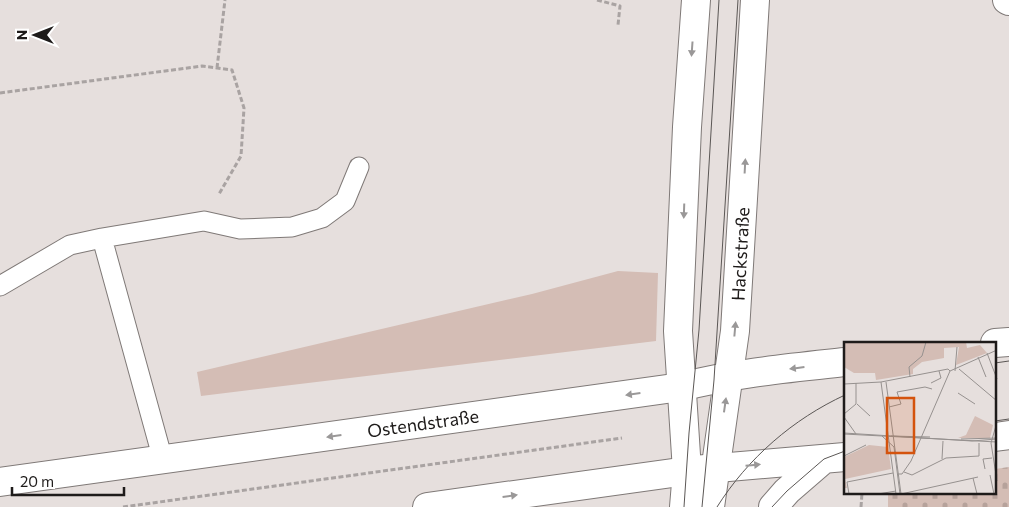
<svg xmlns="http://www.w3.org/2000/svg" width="1009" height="507" viewBox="0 0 1009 507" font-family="Commissioner,sans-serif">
	<defs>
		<pattern id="cemetery-stones" width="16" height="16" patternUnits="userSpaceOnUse" patternTransform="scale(1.25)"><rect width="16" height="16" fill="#d4bdb5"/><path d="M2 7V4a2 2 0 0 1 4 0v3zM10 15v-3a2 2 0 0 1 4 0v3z" fill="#b6a29b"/></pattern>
	</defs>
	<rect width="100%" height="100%" fill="#e6dfdd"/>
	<!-- grass -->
	<path fill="#d4bdb5" d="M618,271L658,273L656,341L201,396L197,372L532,294Z"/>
	<!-- cemetery -->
	<path fill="url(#cemetery-stones)" d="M1009,467V507H888V493H995V469Z"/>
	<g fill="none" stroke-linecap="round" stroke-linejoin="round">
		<defs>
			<path id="service" d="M102,238L204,221L240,229L292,227L322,218L345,201L359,167
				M0,286L70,245L102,238L163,460"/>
			<path id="minor" d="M1007,0L1009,1
				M0,482L681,387
				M427,507L687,471"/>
			<path id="tertiary" d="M995,343L1009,342
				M681,387C735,373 790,368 845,362
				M995,437L1009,435
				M694,470L845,457
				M773,507L787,491L824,459"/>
			<path id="secondary" d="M684,507L687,471L678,331L687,127L696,0
				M710,507L735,331L755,0"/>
		</defs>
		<!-- service casing -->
		<use href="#service" stroke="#7f7977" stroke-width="21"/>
		<!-- minor casing -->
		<use href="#minor" stroke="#7f7977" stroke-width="30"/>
		<!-- tertiary casing -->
		<use href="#tertiary" stroke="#7f7977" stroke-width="30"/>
		<!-- secondary casing -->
		<use href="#secondary" stroke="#7f7977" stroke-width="30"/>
		<!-- path -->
		<path stroke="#a9a3a2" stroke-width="3" stroke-dasharray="5 2.5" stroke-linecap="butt" d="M597,0L620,6L618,25
			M217,68L225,0
			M0,93L202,66L232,70L244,108L241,156L219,194
			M123,507L622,438
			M861,507L862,493"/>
		<!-- service -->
		<use href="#service" stroke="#fff" stroke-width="19"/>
		<!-- minor -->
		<use href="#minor" stroke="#fff" stroke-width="28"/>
		<!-- tertiary -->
		<use href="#tertiary" stroke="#fff" stroke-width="28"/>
		<!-- secondary -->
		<use href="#secondary" stroke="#fff" stroke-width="28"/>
		<!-- tram -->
		<path stroke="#5b5755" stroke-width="1" d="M995,363L1009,361
			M995,421L1009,419
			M684,507L689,433L699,330L719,0
			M702,507L714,380L738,0
			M717,507C748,458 793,419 845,395
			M772,507L787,491L824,459L845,451"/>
	</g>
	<!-- one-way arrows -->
	<defs><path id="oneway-solid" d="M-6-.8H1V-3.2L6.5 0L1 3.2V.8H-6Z" transform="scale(1.25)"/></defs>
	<g fill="#9a9898">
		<use href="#oneway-solid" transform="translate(692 49) rotate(94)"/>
		<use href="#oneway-solid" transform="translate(745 166) rotate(-87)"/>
		<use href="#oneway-solid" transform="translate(684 211) rotate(92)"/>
		<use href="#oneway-solid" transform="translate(735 329) rotate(-85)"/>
		<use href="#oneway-solid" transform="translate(797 368) rotate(173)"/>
		<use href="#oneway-solid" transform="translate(633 394) rotate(172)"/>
		<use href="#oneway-solid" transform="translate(725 405) rotate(-82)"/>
		<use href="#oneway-solid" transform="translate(334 436) rotate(172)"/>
		<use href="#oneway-solid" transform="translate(753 465) rotate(-5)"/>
		<use href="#oneway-solid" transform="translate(510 496) rotate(-8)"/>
	</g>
	<g text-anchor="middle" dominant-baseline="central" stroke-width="4.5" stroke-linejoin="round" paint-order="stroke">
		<!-- street labels -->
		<g font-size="18" fill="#1e1b1a" stroke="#fff">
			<text transform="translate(740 254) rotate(-87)">Hackstraße</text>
			<text transform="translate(423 423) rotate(-8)">Ostendstraße</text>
		</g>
	</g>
	<!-- overview -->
	<g transform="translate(844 342)">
		<rect width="152" height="152" fill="#e6dfdd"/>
		<path d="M131,74L149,83L146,96H114L122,93Z" fill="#d4bdb5"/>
		<path d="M25,103L44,105L47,127L1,137L3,146H0V115Z" fill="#d4bdb5"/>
		<path d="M0,0H122L123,6L136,3L143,11L112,23L115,5L100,6V16L78,20L69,27V32L32,38L31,31H10L0,25Z" fill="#d4bdb5"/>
		<path fill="none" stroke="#96918f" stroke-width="1" d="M143,11L153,37M134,15L142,35M115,27L153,59M106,29L153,8M111,29L113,5M66,35L65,25L78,14L82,0M37,40L52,152M42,40L57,152M87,41L97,36L95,29M0,42L37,40L104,27L106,29M114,51L131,62M13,62L26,74M45,65L57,62L53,50L81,45L88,47M0,72L12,62V41M0,75L12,92M153,80L147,101L153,139M0,91L128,99L153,97M0,92L153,100M38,94L50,105L56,152M47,94L86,95M117,97L153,96M0,114L22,103M98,117L99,99M141,127L139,117L148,116M60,130L68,133L102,116L135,114V101M54,132H58L67,119L106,29M146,133L150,152M129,136L133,152M5,152L3,140L49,131M34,152L52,149M57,152L134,135"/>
		<path fill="#d4530d" fill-opacity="0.15" stroke="#d4530d" stroke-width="2.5" d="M43,56H70V111H43Z"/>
		<rect width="152" height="152" fill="none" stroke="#1e1b1a" stroke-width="2.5"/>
	</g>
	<!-- north arrow -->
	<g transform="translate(35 35) rotate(270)" stroke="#ffffff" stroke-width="4" paint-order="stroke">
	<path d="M0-4L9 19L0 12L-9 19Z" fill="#1e1b1a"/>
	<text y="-8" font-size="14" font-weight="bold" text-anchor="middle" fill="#1e1b1a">N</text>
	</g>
	<!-- scale -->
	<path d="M12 487v8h112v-8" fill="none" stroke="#1e1b1a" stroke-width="2.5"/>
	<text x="20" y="487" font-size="15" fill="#1e1b1a" stroke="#ffffff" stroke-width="4" paint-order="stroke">20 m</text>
</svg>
